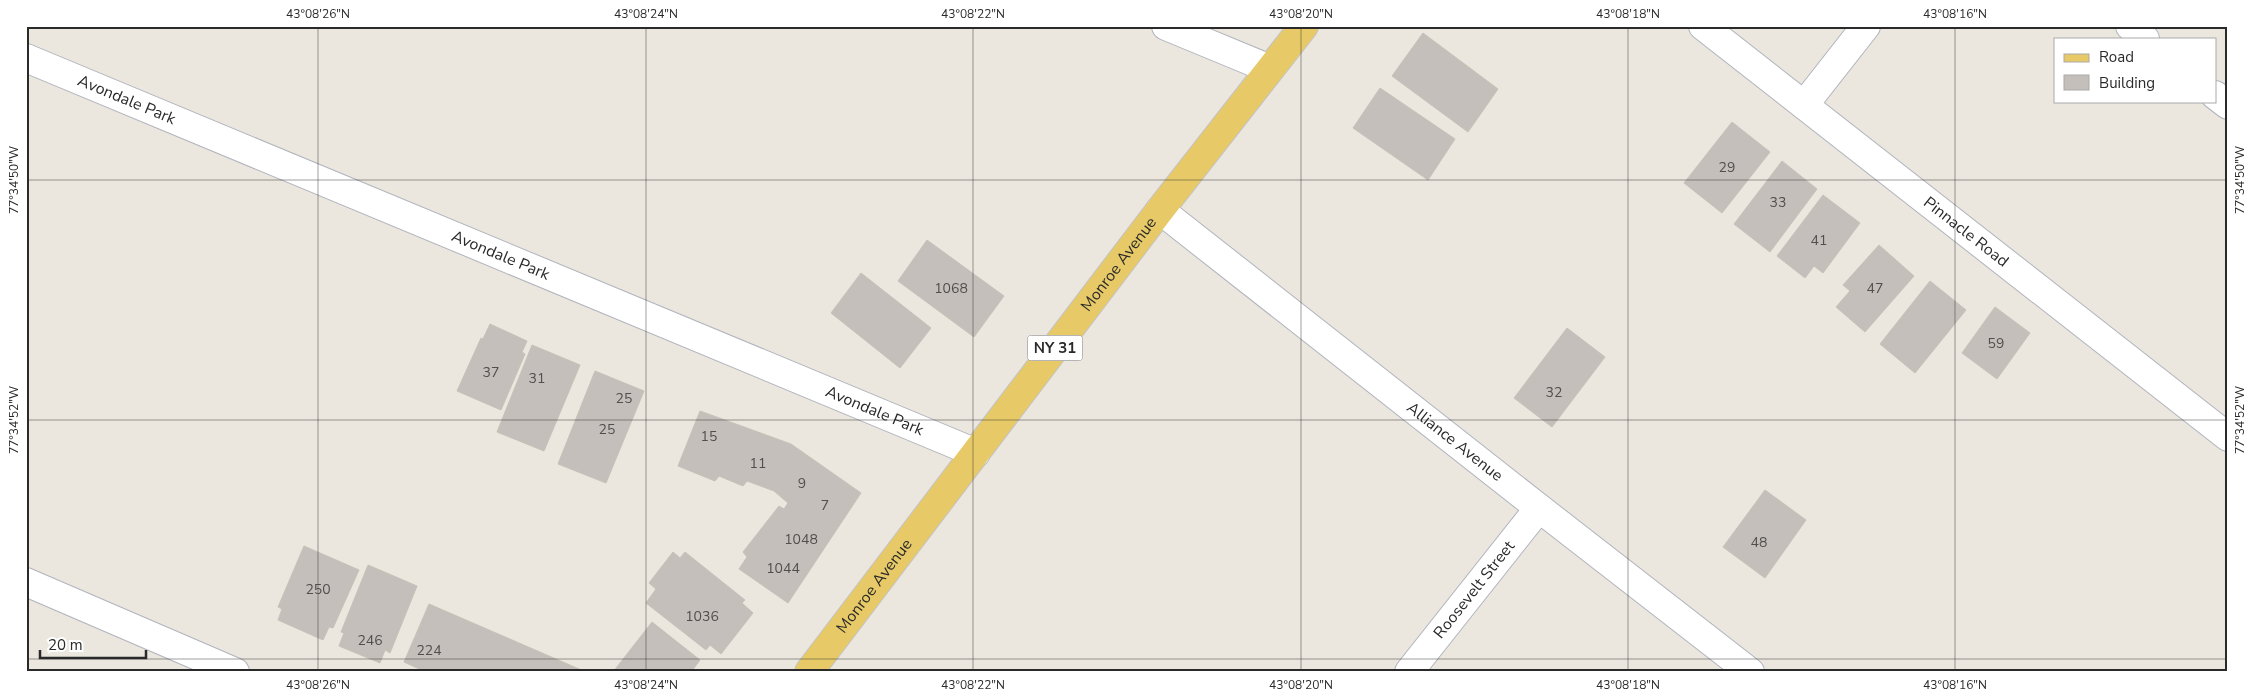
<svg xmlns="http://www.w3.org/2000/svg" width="2254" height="698" viewBox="0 0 2254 698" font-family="'Nunito Sans',sans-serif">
	<rect width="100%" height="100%" fill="#ebe6de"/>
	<!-- building -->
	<path fill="#c4bfba" stroke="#c7c1b7" d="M1423,33L1498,89L1468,132L1392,76Z
		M1380,88L1455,139L1428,180L1353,128Z
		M1732,122L1770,152L1722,213L1684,183Z
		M1782,161L1817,189L1770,252L1734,224Z
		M1823,195L1860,223L1823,273L1814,266L1805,278L1777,256Z
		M927,240L1004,296L974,337L898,281Z
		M1879,245L1914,276L1865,332L1836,307L1850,291L1843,285Z
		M861,273L931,328L900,368L831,313Z
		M1930,281L1966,310L1915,373L1880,344Z
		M1995,307L2030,333L1997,379L1962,353Z
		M490,324L527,341L522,352L525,354L501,410L457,391L481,338L483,339Z
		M1567,328L1605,357L1552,427L1514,398Z
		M532,345L580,365L544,451L497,432Z
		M595,371L644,391L606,483L558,464Z
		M700,411L791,444L861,493L788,603L739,569L747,557L743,552L779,506L784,509L788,503L774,491L747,481L743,486L719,476L715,481L678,466Z
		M1765,490L1806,520L1765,578L1723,547Z
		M304,546L359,570L333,628L329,627L323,640L278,620L282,609L278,607Z
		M673,552L680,558L685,552L745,600L742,603L753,613L721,654L710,645L706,650L646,603L656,589L649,583Z
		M368,565L417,586L390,653L385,650L380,663L339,646L344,633L341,632Z
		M429,604L586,672H426L404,662Z
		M652,622L700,660L691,672H613Z"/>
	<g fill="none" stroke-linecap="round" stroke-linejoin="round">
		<defs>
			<g id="minor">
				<path d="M1166,26L1270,69"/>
				<path id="s1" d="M1703,26L2228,437"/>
				<path d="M2130,26L2145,39"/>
				<path id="s2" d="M26,58L976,453"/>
				<path d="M2215,95L2228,105"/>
				<path d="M1804,105L1866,26"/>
				<path id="s3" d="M1160,210L1539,508L1750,672"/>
				<path d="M26,582L235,672"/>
				<path id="s4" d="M1409,672L1539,508"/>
			</g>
			<g id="major">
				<path id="s5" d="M809,672L1160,210L1304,26"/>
			</g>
		</defs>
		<!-- minor casing -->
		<use href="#minor" stroke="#b1b4bd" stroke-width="30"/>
		<!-- major casing -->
		<use href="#major" stroke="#c3c3c3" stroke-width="30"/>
		<!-- minor -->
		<use href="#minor" stroke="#fff" stroke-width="28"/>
		<!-- major -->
		<use href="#major" stroke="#e7ca67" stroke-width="28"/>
	</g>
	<!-- ticks -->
	<path fill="none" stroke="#2a2a2a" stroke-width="1" stroke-opacity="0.45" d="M318,26V672M646,26V672M973,26V672M1301,26V672M1628,26V672M1955,26V672M26,180H2228M26,420H2228M26,659H2228"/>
	<g text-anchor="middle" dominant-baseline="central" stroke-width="4" stroke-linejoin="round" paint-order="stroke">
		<!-- number labels -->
		<g font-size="14" fill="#504f4e">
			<text x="1727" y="167">29</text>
			<text x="1778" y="202">33</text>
			<text x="1819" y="240">41</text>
			<text x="951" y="288">1068</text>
			<text x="1875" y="288">47</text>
			<text x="1996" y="343">59</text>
			<text x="491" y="372">37</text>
			<text x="537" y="378">31</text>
			<text x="1554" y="392">32</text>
			<text x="624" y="398">25</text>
			<text x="607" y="429">25</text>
			<text x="709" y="436">15</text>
			<text x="758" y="463">11</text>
			<text x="802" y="483">9</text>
			<text x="825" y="505">7</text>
			<text x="801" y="539">1048</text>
			<text x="1759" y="542">48</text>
			<text x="783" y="568">1044</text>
			<text x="318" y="589">250</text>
			<text x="702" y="616">1036</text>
			<text x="370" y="640">246</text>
			<text x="429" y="650">224</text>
		</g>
		<!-- shield labels -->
		<rect fill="#fff" stroke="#6a6a6a" stroke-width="1" x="1027.5" y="335.5" width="55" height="25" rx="4"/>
		<g font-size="15" font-weight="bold" fill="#2a2a2a">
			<text x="1055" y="348">NY 31</text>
		</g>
		<!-- street labels -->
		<g font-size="16" fill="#2a2a2a" stroke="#fff">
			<text stroke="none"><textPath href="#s2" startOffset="109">Avondale Park</textPath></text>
			<text stroke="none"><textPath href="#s1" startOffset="334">Pinnacle Road</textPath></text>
			<text stroke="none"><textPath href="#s2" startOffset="514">Avondale Park</textPath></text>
			<text stroke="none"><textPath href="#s5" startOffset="512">Monroe Avenue</textPath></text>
			<text stroke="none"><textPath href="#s2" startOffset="919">Avondale Park</textPath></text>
			<text stroke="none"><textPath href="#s3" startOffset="375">Alliance Avenue</textPath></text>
			<text stroke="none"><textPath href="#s5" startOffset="108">Monroe Avenue</textPath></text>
			<text stroke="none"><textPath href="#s4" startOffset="105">Roosevelt Street</textPath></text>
		</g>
	</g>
	<!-- border -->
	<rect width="2254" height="698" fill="none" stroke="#ffffff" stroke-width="55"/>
	<!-- legend -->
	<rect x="2054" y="38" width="162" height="65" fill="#ffffff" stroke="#aaaaaa"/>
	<rect x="2064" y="54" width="25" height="8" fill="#e7ca67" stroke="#aaaaaa"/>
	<text x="2099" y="62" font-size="15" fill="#2a2a2a">Road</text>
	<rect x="2064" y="75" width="25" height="15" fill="#c4bfba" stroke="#aaaaaa"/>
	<text x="2099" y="88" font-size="15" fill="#2a2a2a">Building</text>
	<!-- scale -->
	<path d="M40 650v8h106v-8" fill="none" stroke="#2a2a2a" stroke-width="2.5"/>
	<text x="48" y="650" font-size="15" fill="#2a2a2a" stroke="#ffffff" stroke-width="4" paint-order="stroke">20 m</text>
	<rect x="28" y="28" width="2198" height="642" fill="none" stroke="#2a2a2a" stroke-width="2"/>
	<g font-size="12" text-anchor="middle" fill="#2a2a2a">
		<text x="318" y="18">43°08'26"N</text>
		<text x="646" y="18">43°08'24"N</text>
		<text x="973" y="18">43°08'22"N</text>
		<text x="1301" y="18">43°08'20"N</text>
		<text x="1628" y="18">43°08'18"N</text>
		<text x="1955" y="18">43°08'16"N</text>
		<text transform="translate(2240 180) rotate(-90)" y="4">77°34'50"W</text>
		<text transform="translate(14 180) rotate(-90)" y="4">77°34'50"W</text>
		<text transform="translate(2240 420) rotate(-90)" y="4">77°34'52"W</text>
		<text transform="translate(14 420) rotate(-90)" y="4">77°34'52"W</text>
		<text x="318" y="689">43°08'26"N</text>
		<text x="646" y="689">43°08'24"N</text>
		<text x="973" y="689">43°08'22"N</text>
		<text x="1301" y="689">43°08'20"N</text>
		<text x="1628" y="689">43°08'18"N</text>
		<text x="1955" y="689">43°08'16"N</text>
	</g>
</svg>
